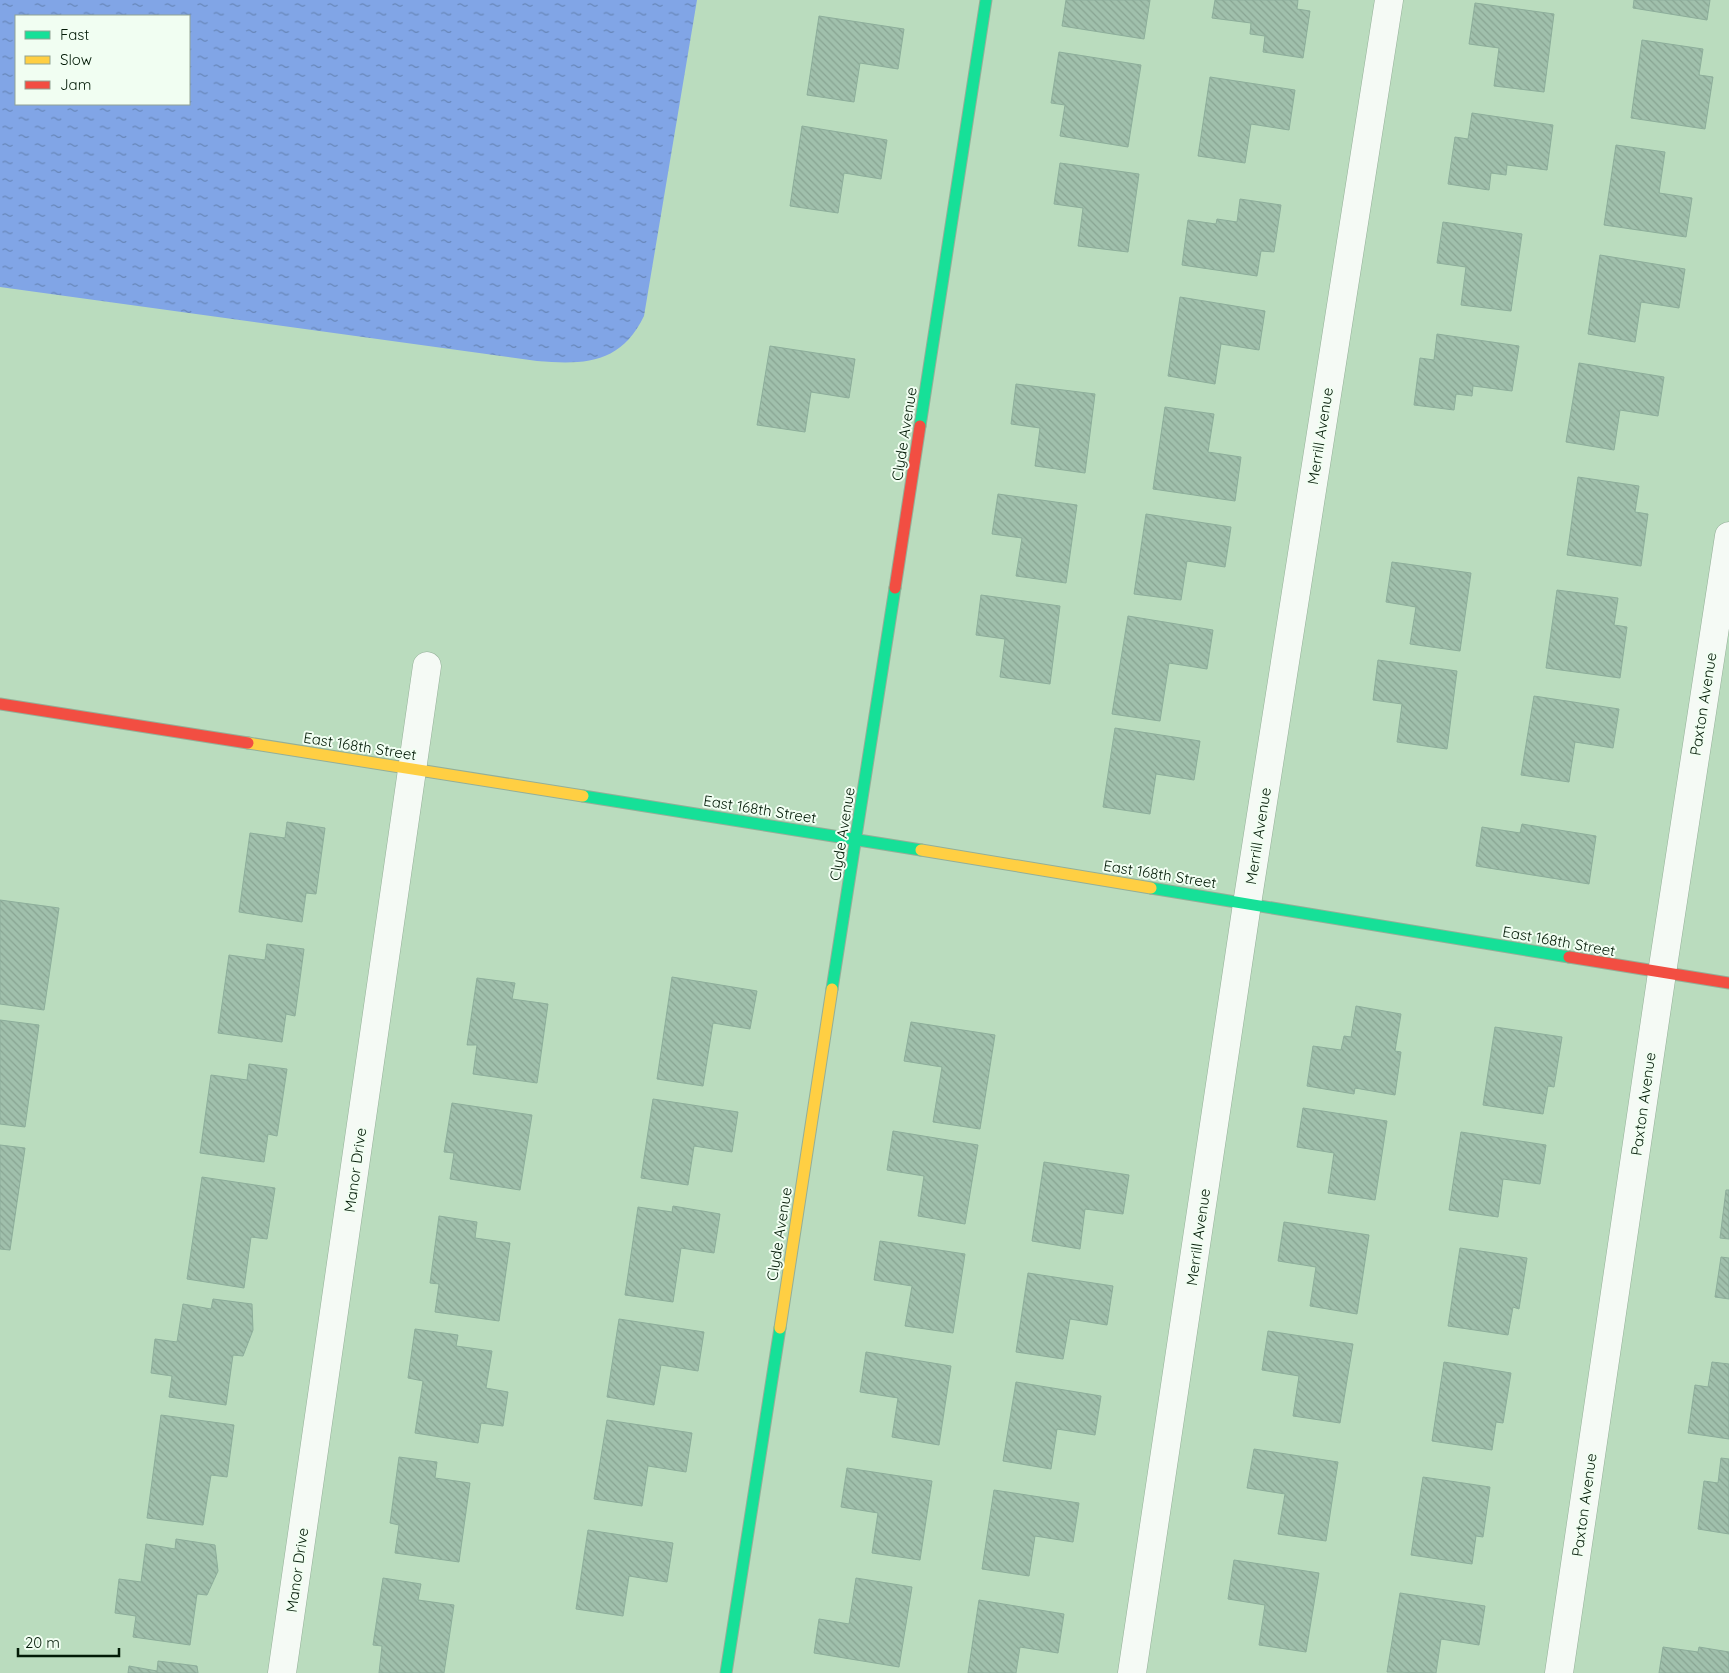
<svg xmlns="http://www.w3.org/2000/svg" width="1729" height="1673" viewBox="0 0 1729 1673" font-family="Quicksand,sans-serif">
	<defs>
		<pattern id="water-ripples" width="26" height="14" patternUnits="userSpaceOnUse" patternTransform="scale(1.25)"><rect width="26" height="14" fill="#81a5e6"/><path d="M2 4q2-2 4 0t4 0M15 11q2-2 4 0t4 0" fill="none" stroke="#6786b8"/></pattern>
		<pattern id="building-back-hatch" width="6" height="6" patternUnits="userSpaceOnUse" patternTransform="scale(1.25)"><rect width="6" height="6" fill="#a0c0ac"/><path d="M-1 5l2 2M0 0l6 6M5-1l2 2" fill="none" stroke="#88a492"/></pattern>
	</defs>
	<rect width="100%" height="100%" fill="#badcbe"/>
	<!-- water -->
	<path fill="url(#water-ripples)" fill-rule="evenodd" d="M0,0H697L644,316C621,364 584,365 537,361L0,287ZM16,16H189V104H16Z"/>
	<!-- building -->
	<path fill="url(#building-back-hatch)" stroke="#8dae9b" d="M1066,0H1150L1144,39L1062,26Z
		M1215,0H1298L1297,9L1310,11L1303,58L1263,52L1265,36L1250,34L1251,23L1212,18Z
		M1634,0H1710L1707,20L1633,8Z
		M1475,3L1554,14L1544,92L1494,86L1499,48L1469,44Z
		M819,16L904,29L898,69L860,63L854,102L807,95Z
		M1642,40L1703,49L1699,75L1713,77L1705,129L1631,118Z
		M1059,52L1141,65L1128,147L1060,136L1065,105L1051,103Z
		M1210,77L1295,90L1289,130L1251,124L1245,163L1198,156Z
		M1472,113L1553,125L1547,170L1507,165L1506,175L1491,173L1489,190L1448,184L1455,137L1468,139Z
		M802,126L887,140L881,179L844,173L838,213L790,206Z
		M1616,145L1665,152L1659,193L1692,198L1686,237L1604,225Z
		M1060,163L1139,174L1128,252L1078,246L1083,208L1054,204Z
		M1240,199L1281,205L1274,252L1261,251L1257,276L1182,265L1188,220L1216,224L1217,219L1237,222Z
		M1443,222L1522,234L1511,311L1461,305L1466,267L1437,263Z
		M1600,255L1685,269L1679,308L1641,302L1635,342L1588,334Z
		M1180,297L1265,311L1259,350L1221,344L1215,384L1168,376Z
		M1437,334L1519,346L1512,391L1473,386L1472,396L1456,394L1454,410L1414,405L1420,358L1434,360Z
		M770,346L855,359L849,398L811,392L805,432L757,425Z
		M1579,363L1664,377L1658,416L1620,410L1614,450L1566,442Z
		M1016,384L1095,394L1085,473L1035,466L1040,428L1011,424Z
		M1165,407L1214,414L1208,452L1241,457L1235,501L1153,489Z
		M1578,477L1639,486L1635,512L1648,514L1641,566L1567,555Z
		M998,494L1077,505L1066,583L1016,576L1022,538L992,534Z
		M1146,514L1231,527L1225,567L1187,561L1181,600L1134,594Z
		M1392,562L1471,573L1460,651L1410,644L1416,607L1386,602Z
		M1557,590L1618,598L1614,625L1627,627L1620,678L1546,668Z
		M981,595L1060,606L1050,684L1000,677L1005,639L976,635Z
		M1128,616L1213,630L1207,669L1169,663L1160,721L1112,714Z
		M1378,660L1457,671L1447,749L1397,742L1402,704L1373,700Z
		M1534,696L1619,709L1613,748L1575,742L1569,782L1521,775Z
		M1115,728L1200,741L1194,780L1156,774L1150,814L1103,807Z
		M287,822L325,828L316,894L306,893L302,922L239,912L250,833L285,838Z
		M1522,824L1596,836L1589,884L1476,866L1482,827L1520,833Z
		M0,900L59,908L44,1010L0,1004Z
		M267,944L304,949L295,1016L286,1014L282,1042L218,1033L229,955L265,960Z
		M672,977L757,991L750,1029L713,1023L703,1086L657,1079Z
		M477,978L515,983L512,999L548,1004L537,1083L473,1074L477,1045H467Z
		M1356,1006L1401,1014L1395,1051L1401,1052L1395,1095L1355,1088L1354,1094L1307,1086L1313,1046L1341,1050L1344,1036L1351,1037Z
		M0,1020L39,1025L25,1127L0,1124Z
		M911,1022L995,1035L980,1129L933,1122L942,1067L904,1061Z
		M1495,1027L1562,1037L1554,1087L1548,1086L1543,1114L1483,1105Z
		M249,1064L287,1069L277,1136L268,1134L264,1162L200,1153L211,1075L247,1080Z
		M653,1099L738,1112L732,1152L694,1146L688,1185L641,1178Z
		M452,1103L532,1115L520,1190L450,1179L454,1153L444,1152Z
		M1303,1108L1387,1121L1375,1200L1328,1193L1334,1153L1297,1147Z
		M893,1131L978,1145L965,1224L918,1216L924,1176L887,1170Z
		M1461,1132L1546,1145L1540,1184L1503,1179L1498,1217L1449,1210Z
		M0,1145L25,1148L10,1250L0,1249Z
		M1044,1162L1129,1175L1123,1214L1085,1209L1080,1249L1032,1241Z
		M202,1177L275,1188L267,1239L251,1237L244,1288L187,1279Z
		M1726,1190H1729V1239L1720,1238Z
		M673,1206L720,1214L714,1253L681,1248L673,1302L625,1295L638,1207L672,1212Z
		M439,1216L477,1222L475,1238L510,1243L499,1321L435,1312L439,1284L430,1283Z
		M1284,1222L1369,1235L1357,1314L1310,1306L1316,1267L1278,1261Z
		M880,1241L965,1254L953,1333L905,1326L912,1286L874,1280Z
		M1460,1248L1527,1258L1519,1309L1513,1307L1508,1335L1448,1326Z
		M1721,1257L1729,1258V1299L1715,1297Z
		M1028,1273L1113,1286L1107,1325L1070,1319L1063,1359L1016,1352Z
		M213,1299L252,1304L253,1330L243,1356L233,1355L226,1405L169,1397L172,1376L151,1373L155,1339L177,1342L183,1304L211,1309Z
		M619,1319L704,1332L698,1371L661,1365L654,1405L607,1397Z
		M415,1329L458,1335L456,1346L492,1351L486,1388L508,1392L503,1426L481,1423L478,1443L415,1433L423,1381L408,1378Z
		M1268,1331L1353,1344L1340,1423L1293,1416L1299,1376L1262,1370Z
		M866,1352L951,1366L939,1445L892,1437L898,1398L860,1392Z
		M1444,1362L1511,1373L1503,1423L1496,1422L1492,1450L1432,1441Z
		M1712,1362L1729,1364V1439L1688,1433L1695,1385L1708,1387Z
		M1016,1382L1101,1396L1095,1435L1057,1429L1051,1469L1003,1461Z
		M161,1415L234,1425L227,1477L211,1475L203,1525L147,1518Z
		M607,1420L692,1433L686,1472L648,1466L642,1506L594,1499Z
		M1254,1449L1338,1462L1326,1541L1278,1534L1285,1494L1247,1488Z
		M399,1457L437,1462L435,1478L470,1483L459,1562L395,1553L399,1525L390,1523Z
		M1721,1458L1729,1459V1534L1698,1529L1704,1481L1718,1483Z
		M847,1468L932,1481L920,1560L872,1553L878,1513L841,1507Z
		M1423,1477L1490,1487L1483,1537L1476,1536L1472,1564L1411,1555Z
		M994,1490L1079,1503L1073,1542L1035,1536L1029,1576L982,1569Z
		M588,1530L673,1543L667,1582L629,1576L623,1616L576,1609Z
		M176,1539L215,1545L218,1571L207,1595L197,1594L190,1645L133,1637L136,1616L115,1613L119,1579L141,1582L146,1544L175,1549Z
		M1234,1560L1319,1573L1306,1652L1259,1645L1265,1605L1228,1599Z
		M383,1578L421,1584L418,1600L454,1605L444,1673H379L382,1646L373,1645Z
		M856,1578L912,1587L899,1667L814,1653L819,1619L849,1624Z
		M1400,1593L1485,1606L1479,1645L1441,1639L1436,1673L1387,1672Z
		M979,1600L1064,1614L1058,1653L1020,1647L1016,1673H968Z
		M1663,1647L1698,1652L1699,1647L1729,1652V1673H1659Z
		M158,1661L197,1666L198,1673H128L129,1666L157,1671Z"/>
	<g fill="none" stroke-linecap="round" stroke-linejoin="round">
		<defs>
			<path id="street" d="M282,1673L427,666
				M1132,1673L1247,904L1389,0
				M1559,1673L1662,973L1729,536"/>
			<path id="fast" d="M920,426L986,0
				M583,796L921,850
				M1151,888L1569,957
				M832,989L895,588
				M726,1673L780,1328"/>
			<path id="slow" d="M248,743L583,796
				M921,850L1151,888
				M780,1328L832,989"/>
			<path id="jam" d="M895,588L920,426
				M0,704L248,743
				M1569,957L1729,983"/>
		</defs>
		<!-- street casing -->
		<use href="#street" stroke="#94af98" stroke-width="29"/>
		<!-- fast casing -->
		<use href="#fast" stroke="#94af98" stroke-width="13"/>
		<!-- slow casing -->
		<use href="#slow" stroke="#94af98" stroke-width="13"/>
		<!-- jam casing -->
		<use href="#jam" stroke="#94af98" stroke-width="13"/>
		<!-- street -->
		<use href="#street" stroke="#f5faf5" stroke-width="28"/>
		<!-- fast -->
		<use href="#fast" stroke="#16e098" stroke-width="11"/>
		<!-- slow -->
		<use href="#slow" stroke="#ffcf43" stroke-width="11"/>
		<!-- jam -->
		<use href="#jam" stroke="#f24e42" stroke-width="11"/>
	</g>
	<g text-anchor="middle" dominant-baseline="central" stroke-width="4" stroke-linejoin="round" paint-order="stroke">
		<!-- street labels -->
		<g font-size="15" fill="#031b07" stroke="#f1fef2">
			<text transform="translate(904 434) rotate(-81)">Clyde Avenue</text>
			<text transform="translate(1320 436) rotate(-81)">Merrill Avenue</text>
			<text transform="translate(1703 704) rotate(-81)">Paxton Avenue</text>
			<text transform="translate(360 746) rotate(9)">East 168th Street</text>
			<text transform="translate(760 809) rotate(9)">East 168th Street</text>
			<text transform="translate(842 834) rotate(-81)">Clyde Avenue</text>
			<text transform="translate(1258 836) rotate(-81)">Merrill Avenue</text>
			<text transform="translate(1160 874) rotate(9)">East 168th Street</text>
			<text transform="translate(1559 941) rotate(10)">East 168th Street</text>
			<text transform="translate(1643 1104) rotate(-82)">Paxton Avenue</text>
			<text transform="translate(355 1170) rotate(-82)">Manor Drive</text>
			<text transform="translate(779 1234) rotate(-81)">Clyde Avenue</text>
			<text transform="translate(1198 1237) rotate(-82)">Merrill Avenue</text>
			<text transform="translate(1584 1505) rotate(-82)">Paxton Avenue</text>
			<text transform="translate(297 1570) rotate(-82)">Manor Drive</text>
		</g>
	</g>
	<!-- legend -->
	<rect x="15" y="15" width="175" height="90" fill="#f1fef2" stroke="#92a394"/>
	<rect x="25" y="31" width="25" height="8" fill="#16e098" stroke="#92a394"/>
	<text x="60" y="40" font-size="15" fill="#031b07">Fast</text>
	<rect x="25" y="56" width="25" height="8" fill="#ffcf43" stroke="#92a394"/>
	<text x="60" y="65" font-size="15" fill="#031b07">Slow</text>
	<rect x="25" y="81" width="25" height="8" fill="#f24e42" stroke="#92a394"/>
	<text x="60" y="90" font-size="15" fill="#031b07">Jam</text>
	<!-- scale -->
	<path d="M18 1648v8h101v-8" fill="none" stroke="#031b07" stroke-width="2.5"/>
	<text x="25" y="1648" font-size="15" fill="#031b07" stroke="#f1fef2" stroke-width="4" paint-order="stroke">20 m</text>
</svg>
